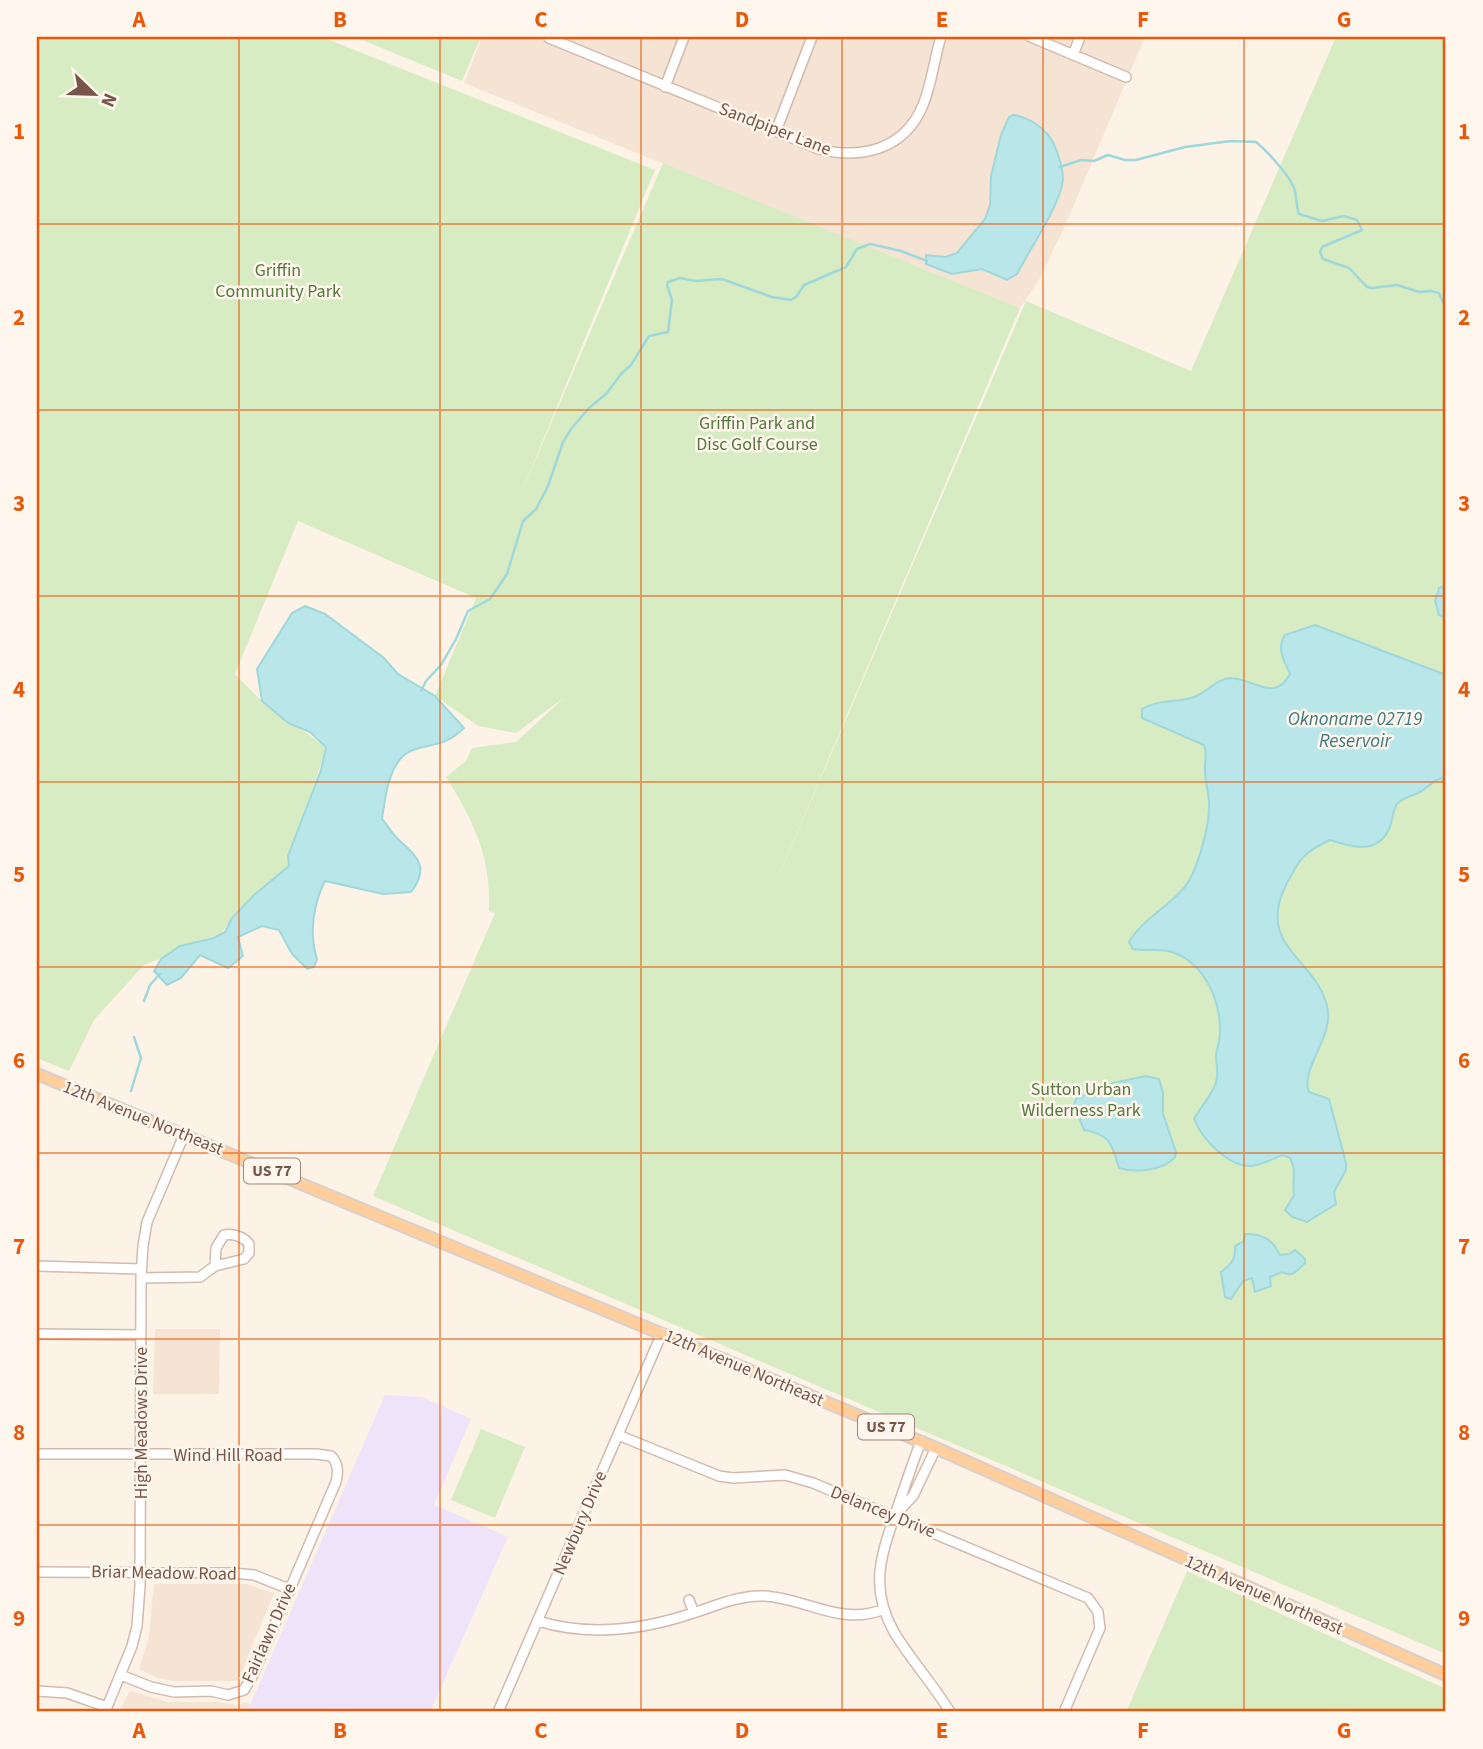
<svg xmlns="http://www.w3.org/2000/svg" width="1483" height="1749" viewBox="0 0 1483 1749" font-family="'Source Sans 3',sans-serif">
	<rect width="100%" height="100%" fill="#fdf2e6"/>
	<!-- residential -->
	<path fill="#f5e3d4" d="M482,37H1145L1065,226L1039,280L1020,308L464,83Z
		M155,1329H220L219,1394H153Z
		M154,1584H246L274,1593L238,1681H173L158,1678L139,1669L149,1636Z
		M130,1691L168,1702H217L236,1705L247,1702L250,1705L247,1712H119Z"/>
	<!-- education -->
	<path fill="#efe3fa" d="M385,1395L422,1397L471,1419L434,1505L508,1537L430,1712H247Z"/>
	<!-- green -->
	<path fill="#d8ecc3" d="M37,37H322L655,170L519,498L663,163L1020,308L767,903L1026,301L1191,371L1336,37H1446V1654L373,1196L495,913L489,911C491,856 474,822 446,777L466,761L472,748L516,742L565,697L516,733L478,726L435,696L476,598L298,521L235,674L266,705L326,747L289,866L232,918L220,935L144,965L94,1020L69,1071L37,1058Z
		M355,37H481L462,81Z
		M481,1429L525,1447L495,1518L451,1500Z
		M1187,1571L1446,1689V1712H1126Z"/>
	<!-- water -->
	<path fill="#b9e6e8" stroke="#9fd8db" stroke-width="2" d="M1013,115C1029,117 1045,128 1053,142C1057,151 1063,168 1063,179C1062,202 1028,252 1017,274L1007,280L982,269L952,274L926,264V255L945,257L957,253L985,219L990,205L991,176L1001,135L1009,117Z
		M1446,585V618L1439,615L1435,601L1439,588Z
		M305,606L325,614L384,658L398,674L435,696L464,728C444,747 436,742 413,750C389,758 385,798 382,819C388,826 393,835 400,841C419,857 429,869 411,892L383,894L325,881C313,904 309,934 317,959L314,967L307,969L292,954L279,930L262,926L238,937L243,956L228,968L200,955L181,978L167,985L154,971L161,959L180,946L214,938L225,932L232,918L254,895L289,866L288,856L321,770L326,747L310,732L288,723L262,701L257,669L292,613Z
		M1315,625L1446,675V789L1441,778C1432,782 1430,785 1423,790C1416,796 1404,796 1398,803C1392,809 1393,821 1389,829C1377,855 1351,847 1330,840C1304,852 1300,858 1287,883C1253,948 1320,959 1328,1011C1332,1038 1300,1070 1309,1092L1329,1099L1346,1163V1170L1334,1192L1336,1204L1307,1222L1292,1217L1285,1210L1294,1195C1292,1181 1297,1170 1290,1158L1283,1155C1274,1158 1262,1165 1252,1166C1228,1167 1202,1139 1194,1119C1200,1108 1214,1092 1216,1082C1219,1072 1216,1064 1216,1055C1217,1047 1220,1040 1220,1033C1221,1001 1205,965 1175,953C1161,947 1148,952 1133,949L1129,942C1141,921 1166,908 1182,890C1197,875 1210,825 1209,803C1209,793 1205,782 1205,771C1204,762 1208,754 1204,745L1142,718V709C1159,699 1176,703 1194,697C1206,693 1219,677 1232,678C1253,679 1275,703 1290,674C1284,660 1276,649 1285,635Z
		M1146,1076L1159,1079L1163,1093V1114L1176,1152L1175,1157C1163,1171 1136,1173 1119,1168C1112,1144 1110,1134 1084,1130L1074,1105L1076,1099L1113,1083Z
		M1245,1234C1263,1234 1271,1238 1280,1255L1289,1254L1295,1250L1305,1259V1263C1297,1271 1292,1278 1282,1272L1270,1277L1271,1286L1255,1292L1252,1278L1243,1281L1231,1299L1225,1297L1221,1272C1231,1265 1236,1259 1235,1246L1244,1241Z"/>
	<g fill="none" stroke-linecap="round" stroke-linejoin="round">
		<!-- stream -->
		<path stroke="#9fd8db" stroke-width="2.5" d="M1060,167L1081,160L1094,161L1108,155L1125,160H1136L1185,147L1231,141L1256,142C1267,151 1292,178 1295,191C1297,199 1296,206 1299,214L1322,221L1344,216L1357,220L1362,230L1322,247L1320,252L1323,259L1349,268L1367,287L1372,288L1397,285L1419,292L1431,291L1439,293L1446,309
			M421,691L426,681L441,665L456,639L468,611L490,599L507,574L523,521L536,509L548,486L563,442L571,429L589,408L606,394L621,374L631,365L649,336L668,332L672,300L667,285L668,282L680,278L695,281L722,279L772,297L791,300L797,296L804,285L846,267L857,249L870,244L901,251L927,261
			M144,1001L150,985L160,974
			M131,1091L141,1058L134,1037"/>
		<defs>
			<path id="minor" d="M1031,37L1126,77
				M549,38L819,149C862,160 905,149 923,105C932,83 934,59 941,37
				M1073,55L1080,37
				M665,87L684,37
				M776,131L812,37
				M37,1266L141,1269
				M141,1278L200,1277L215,1266L244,1259L249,1253V1244C244,1237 233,1233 224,1235L216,1248L215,1266
				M37,1334L141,1335
				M618,1435L719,1476L733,1478L785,1475L813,1483L1088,1598L1098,1612L1100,1628L1064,1712
				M921,1441C911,1467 903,1492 894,1518C879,1559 871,1591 894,1632C911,1660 933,1684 950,1712
				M37,1454H316L331,1456C339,1464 338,1473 336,1482L253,1675L244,1690L228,1695L211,1691L174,1692L151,1687L121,1675
				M897,1513L913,1496L936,1448
				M37,1572L233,1573L254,1575L289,1589
				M689,1600L694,1613
				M538,1621C590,1637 644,1630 696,1612C718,1605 740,1595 764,1596C806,1598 841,1627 884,1609
				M37,1691L67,1693L107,1707
				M105,1712L132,1646L137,1626L140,1586L141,1278L143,1246L147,1222L184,1135
				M498,1712L662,1333"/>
			<path id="major" d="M37,1074L936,1448L1446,1675"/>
		</defs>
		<!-- minor casing -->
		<use href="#minor" stroke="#d2baae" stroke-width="12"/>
		<!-- major casing -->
		<use href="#major" stroke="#d9cfcc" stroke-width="14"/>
		<!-- minor -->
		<use href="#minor" stroke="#fff" stroke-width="9"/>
		<!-- major -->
		<use href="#major" stroke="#fecf9c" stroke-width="10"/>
	</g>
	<!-- grid -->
	<path fill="none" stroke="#e8590c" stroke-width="2" stroke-opacity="0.55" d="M239,37V1712M440,37V1712M641,37V1712M842,37V1712M1043,37V1712M1244,37V1712M37,224H1446M37,410H1446M37,596H1446M37,782H1446M37,967H1446M37,1153H1446M37,1339H1446M37,1525H1446"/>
	<g text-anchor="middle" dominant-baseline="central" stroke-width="5" stroke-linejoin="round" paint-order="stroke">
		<!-- shield labels -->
		<g fill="#fff6ed" stroke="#a0857a" stroke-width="2">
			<rect x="244" y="1158.5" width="56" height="25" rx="5"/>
			<rect x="858" y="1414.5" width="56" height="25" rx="5"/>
		</g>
		<g font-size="16" font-weight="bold" fill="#785549">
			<text x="272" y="1171">US 77</text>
			<text x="886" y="1427">US 77</text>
		</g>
		<!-- street labels -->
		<g font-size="18" fill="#785549" stroke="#fff6ed">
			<text transform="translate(775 129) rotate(21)">Sandpiper Lane</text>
			<text transform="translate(143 1118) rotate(22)">12th Avenue Northeast</text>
			<text transform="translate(744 1368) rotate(23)">12th Avenue Northeast</text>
			<text transform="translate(141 1423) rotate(-90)">High Meadows Drive</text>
			<text x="228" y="1455">Wind Hill Road</text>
			<text transform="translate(883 1512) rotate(22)">Delancey Drive</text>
			<text transform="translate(580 1523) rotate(-67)">Newbury Drive</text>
			<text transform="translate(164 1573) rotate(1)">Briar Meadow Road</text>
			<text transform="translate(1264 1595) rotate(24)">12th Avenue Northeast</text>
			<text transform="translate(269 1633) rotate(-66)">Fairlawn Drive</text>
		</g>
		<!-- park labels -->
		<g font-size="18" fill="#55793e" stroke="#fff6ed">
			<text x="278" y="270">Griffin<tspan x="278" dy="21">Community Park</tspan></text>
			<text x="757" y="423">Griffin Park and<tspan x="757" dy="21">Disc Golf Course</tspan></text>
			<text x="1081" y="1089">Sutton Urban<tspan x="1081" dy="21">Wilderness Park</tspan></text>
		</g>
		<!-- water labels -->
		<g font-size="19" font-style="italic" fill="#3c7a7e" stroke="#fff6ed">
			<text x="1355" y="719">Oknoname 02719<tspan x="1355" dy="22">Reservoir</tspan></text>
		</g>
	</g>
	<!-- border -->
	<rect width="1483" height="1749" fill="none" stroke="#fff6ed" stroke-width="77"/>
	<!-- north arrow -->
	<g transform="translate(94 94) rotate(113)" stroke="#fff6ed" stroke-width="5" paint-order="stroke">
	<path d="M0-5L12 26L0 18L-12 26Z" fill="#785549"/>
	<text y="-10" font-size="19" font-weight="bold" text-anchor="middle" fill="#785549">N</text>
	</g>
	<rect x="38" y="38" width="1406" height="1672" fill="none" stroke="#e8590c" stroke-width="2.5"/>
	<g font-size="23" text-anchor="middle" font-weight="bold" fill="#e8590c">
		<text x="139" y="27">A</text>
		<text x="340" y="27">B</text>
		<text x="541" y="27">C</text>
		<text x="742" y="27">D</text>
		<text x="942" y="27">E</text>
		<text x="1143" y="27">F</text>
		<text x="1344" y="27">G</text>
		<text x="19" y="139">1</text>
		<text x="1464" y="139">1</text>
		<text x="19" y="325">2</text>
		<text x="1464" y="325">2</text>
		<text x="19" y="511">3</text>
		<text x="1464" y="511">3</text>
		<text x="19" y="697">4</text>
		<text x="1464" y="697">4</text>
		<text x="19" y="882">5</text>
		<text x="1464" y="882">5</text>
		<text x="19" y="1068">6</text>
		<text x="1464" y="1068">6</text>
		<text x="19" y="1254">7</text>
		<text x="1464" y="1254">7</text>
		<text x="19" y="1440">8</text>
		<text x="1464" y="1440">8</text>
		<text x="19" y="1626">9</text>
		<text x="1464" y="1626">9</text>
		<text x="139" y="1738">A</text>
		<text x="340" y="1738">B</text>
		<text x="541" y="1738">C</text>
		<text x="742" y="1738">D</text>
		<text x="942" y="1738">E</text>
		<text x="1143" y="1738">F</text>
		<text x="1344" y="1738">G</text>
	</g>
</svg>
